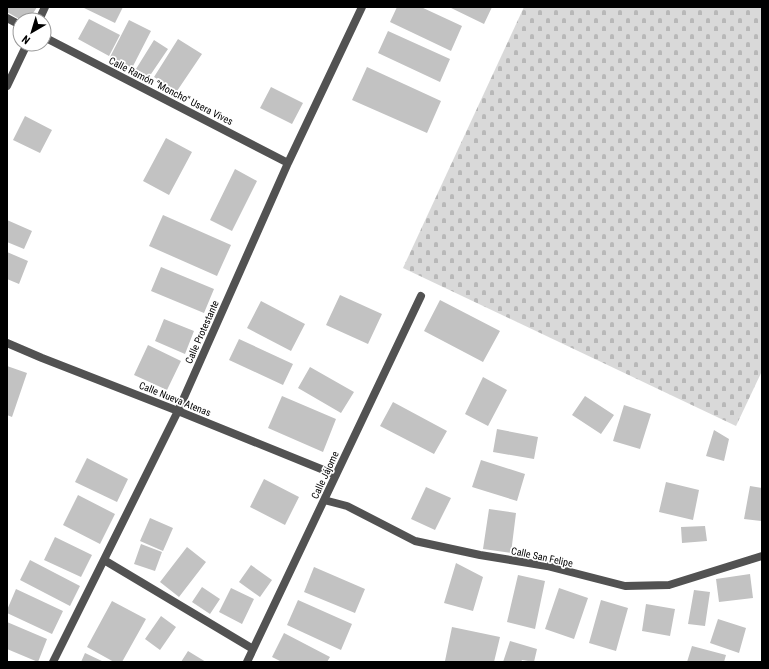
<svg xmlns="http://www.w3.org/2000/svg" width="769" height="669" viewBox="0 0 769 669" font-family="'Roboto Condensed',sans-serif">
	<defs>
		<pattern id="cemetery-stones" width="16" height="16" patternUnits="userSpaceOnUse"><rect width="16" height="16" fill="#d9d9d9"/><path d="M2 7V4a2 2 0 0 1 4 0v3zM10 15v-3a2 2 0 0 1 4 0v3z" fill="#b8b8b8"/></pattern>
	</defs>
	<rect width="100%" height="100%" fill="#fff"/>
	<!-- cemetery -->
	<path fill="url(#cemetery-stones)" d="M524,7H762V371L736,426L403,268Z"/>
	<!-- building -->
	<path fill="#c2c2c2" d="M7,7H37L29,20H21L7,12Z
		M82,7H123L115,23Z
		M397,7H421L462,26L451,51L390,22Z
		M449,7H492L484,24Z
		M89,19L120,35L109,56L78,39Z
		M129,20L151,31L132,68L110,57Z
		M388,31L450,59L440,82L378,53Z
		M178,39L202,54L177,91L154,77Z
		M154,40L168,49L149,77L136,69Z
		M367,67L441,101L427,133L352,100Z
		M271,87L303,103L292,124L260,108Z
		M25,116L52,130L40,153L13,140Z
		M166,138L192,152L169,195L143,181Z
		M235,169L257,181L232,231L210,220Z
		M163,215L231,245L217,276L149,246Z
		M7,220L32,231L24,249L7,242Z
		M7,252L28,261L19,284L7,279Z
		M161,267L214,289L204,313L151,291Z
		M340,295L382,314L368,344L326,325Z
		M440,300L500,331L483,362L424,331Z
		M261,301L305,324L291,351L247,328Z
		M164,319L194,331L185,354L155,341Z
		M239,339L293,364L283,385L229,360Z
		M148,345L181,361L167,390L134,375Z
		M7,366L27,373L12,417L7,415Z
		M310,367L354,392L341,413L298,388Z
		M483,377L507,390L488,426L465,414Z
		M282,396L336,419L323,452L268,428Z
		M585,396L614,415L601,434L572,415Z
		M393,402L447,431L434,454L380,426Z
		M624,405L651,414L640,449L613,441Z
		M497,429L538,437L534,459L493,452Z
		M714,430L729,439L724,461L706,456Z
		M87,458L128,479L117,502L75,482Z
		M481,460L525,474L517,501L472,487Z
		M264,479L299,497L285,525L250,507Z
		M666,482L699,490L693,520L659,512Z
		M750,486L762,488V512L761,521L744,519Z
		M426,487L451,498L435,530L411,519Z
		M78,495L115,514L100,544L63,525Z
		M489,509L516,513L511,553L483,549Z
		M150,518L173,528L163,551L140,541Z
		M705,526L707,541L682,543L681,527Z
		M55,537L92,555L81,577L44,560Z
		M141,544L162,552L155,571L134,564Z
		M187,547L206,562L179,597L160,582Z
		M30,560L80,586L70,606L20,580Z
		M456,563L483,577L473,611L444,603Z
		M251,565L272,580L260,597L239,582Z
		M314,567L365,589L355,613L304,592Z
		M750,574L753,598L719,602L716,579Z
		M518,575L545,581L535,629L507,622Z
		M202,587L220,599L210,614L192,602Z
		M231,588L254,599L242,624L219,612Z
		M559,588L588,598L574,639L545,629Z
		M16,589L63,611L52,634L7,613V610Z
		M694,590L710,592L705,626L688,624Z
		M298,600L352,624L341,650L287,625Z
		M601,600L628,608L616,651L589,643Z
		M112,601L146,619L122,662H114L87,647Z
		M646,604L675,609L670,636L642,631Z
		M161,616L176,627L160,650L145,639Z
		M718,619L746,628L739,653L710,643Z
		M7,622L47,639L38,662L7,649Z
		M452,627L500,637L494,662L445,661Z
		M284,633L330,657L327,662H282L272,657Z
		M510,641L537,649L534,662L522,660L521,662H503Z
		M692,646L726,655L724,662H687Z
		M188,651L206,662H181Z
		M85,653L104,662H81Z"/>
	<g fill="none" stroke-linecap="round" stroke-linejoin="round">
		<!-- street -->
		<path stroke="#525252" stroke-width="8" d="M7,18L20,25
			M39,20L45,7
			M44,37L288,163
			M7,86L27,44
			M7,343L42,358L178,411L336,475
			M324,500L347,506L415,541L480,555L547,566L625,586L669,585L762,556
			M104,560L253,649
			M53,662L178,411L288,163L362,7
			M247,662L421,296"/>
	</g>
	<g text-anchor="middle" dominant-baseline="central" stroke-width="3.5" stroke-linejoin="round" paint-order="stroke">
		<!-- street labels -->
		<g font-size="10" fill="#000" stroke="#fff">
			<text transform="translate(171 91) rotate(27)">Calle Ramón "Moncho" Usera Vives</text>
			<text transform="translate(202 332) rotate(-66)">Calle Protestante</text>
			<text transform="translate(175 399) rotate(22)">Calle Nueva Atenas</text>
			<text transform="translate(325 475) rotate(-65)">Calle Jájome</text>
			<text transform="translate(542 557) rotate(12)">Calle San Felipe</text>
		</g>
	</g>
	<!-- border -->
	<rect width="769" height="669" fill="none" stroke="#000000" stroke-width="16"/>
	<!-- north arrow -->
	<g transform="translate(32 32) rotate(218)"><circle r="19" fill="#ffffff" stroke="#999999"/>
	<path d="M0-3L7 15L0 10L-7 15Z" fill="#000000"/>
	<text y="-6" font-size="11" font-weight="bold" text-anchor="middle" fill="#000000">N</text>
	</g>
</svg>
